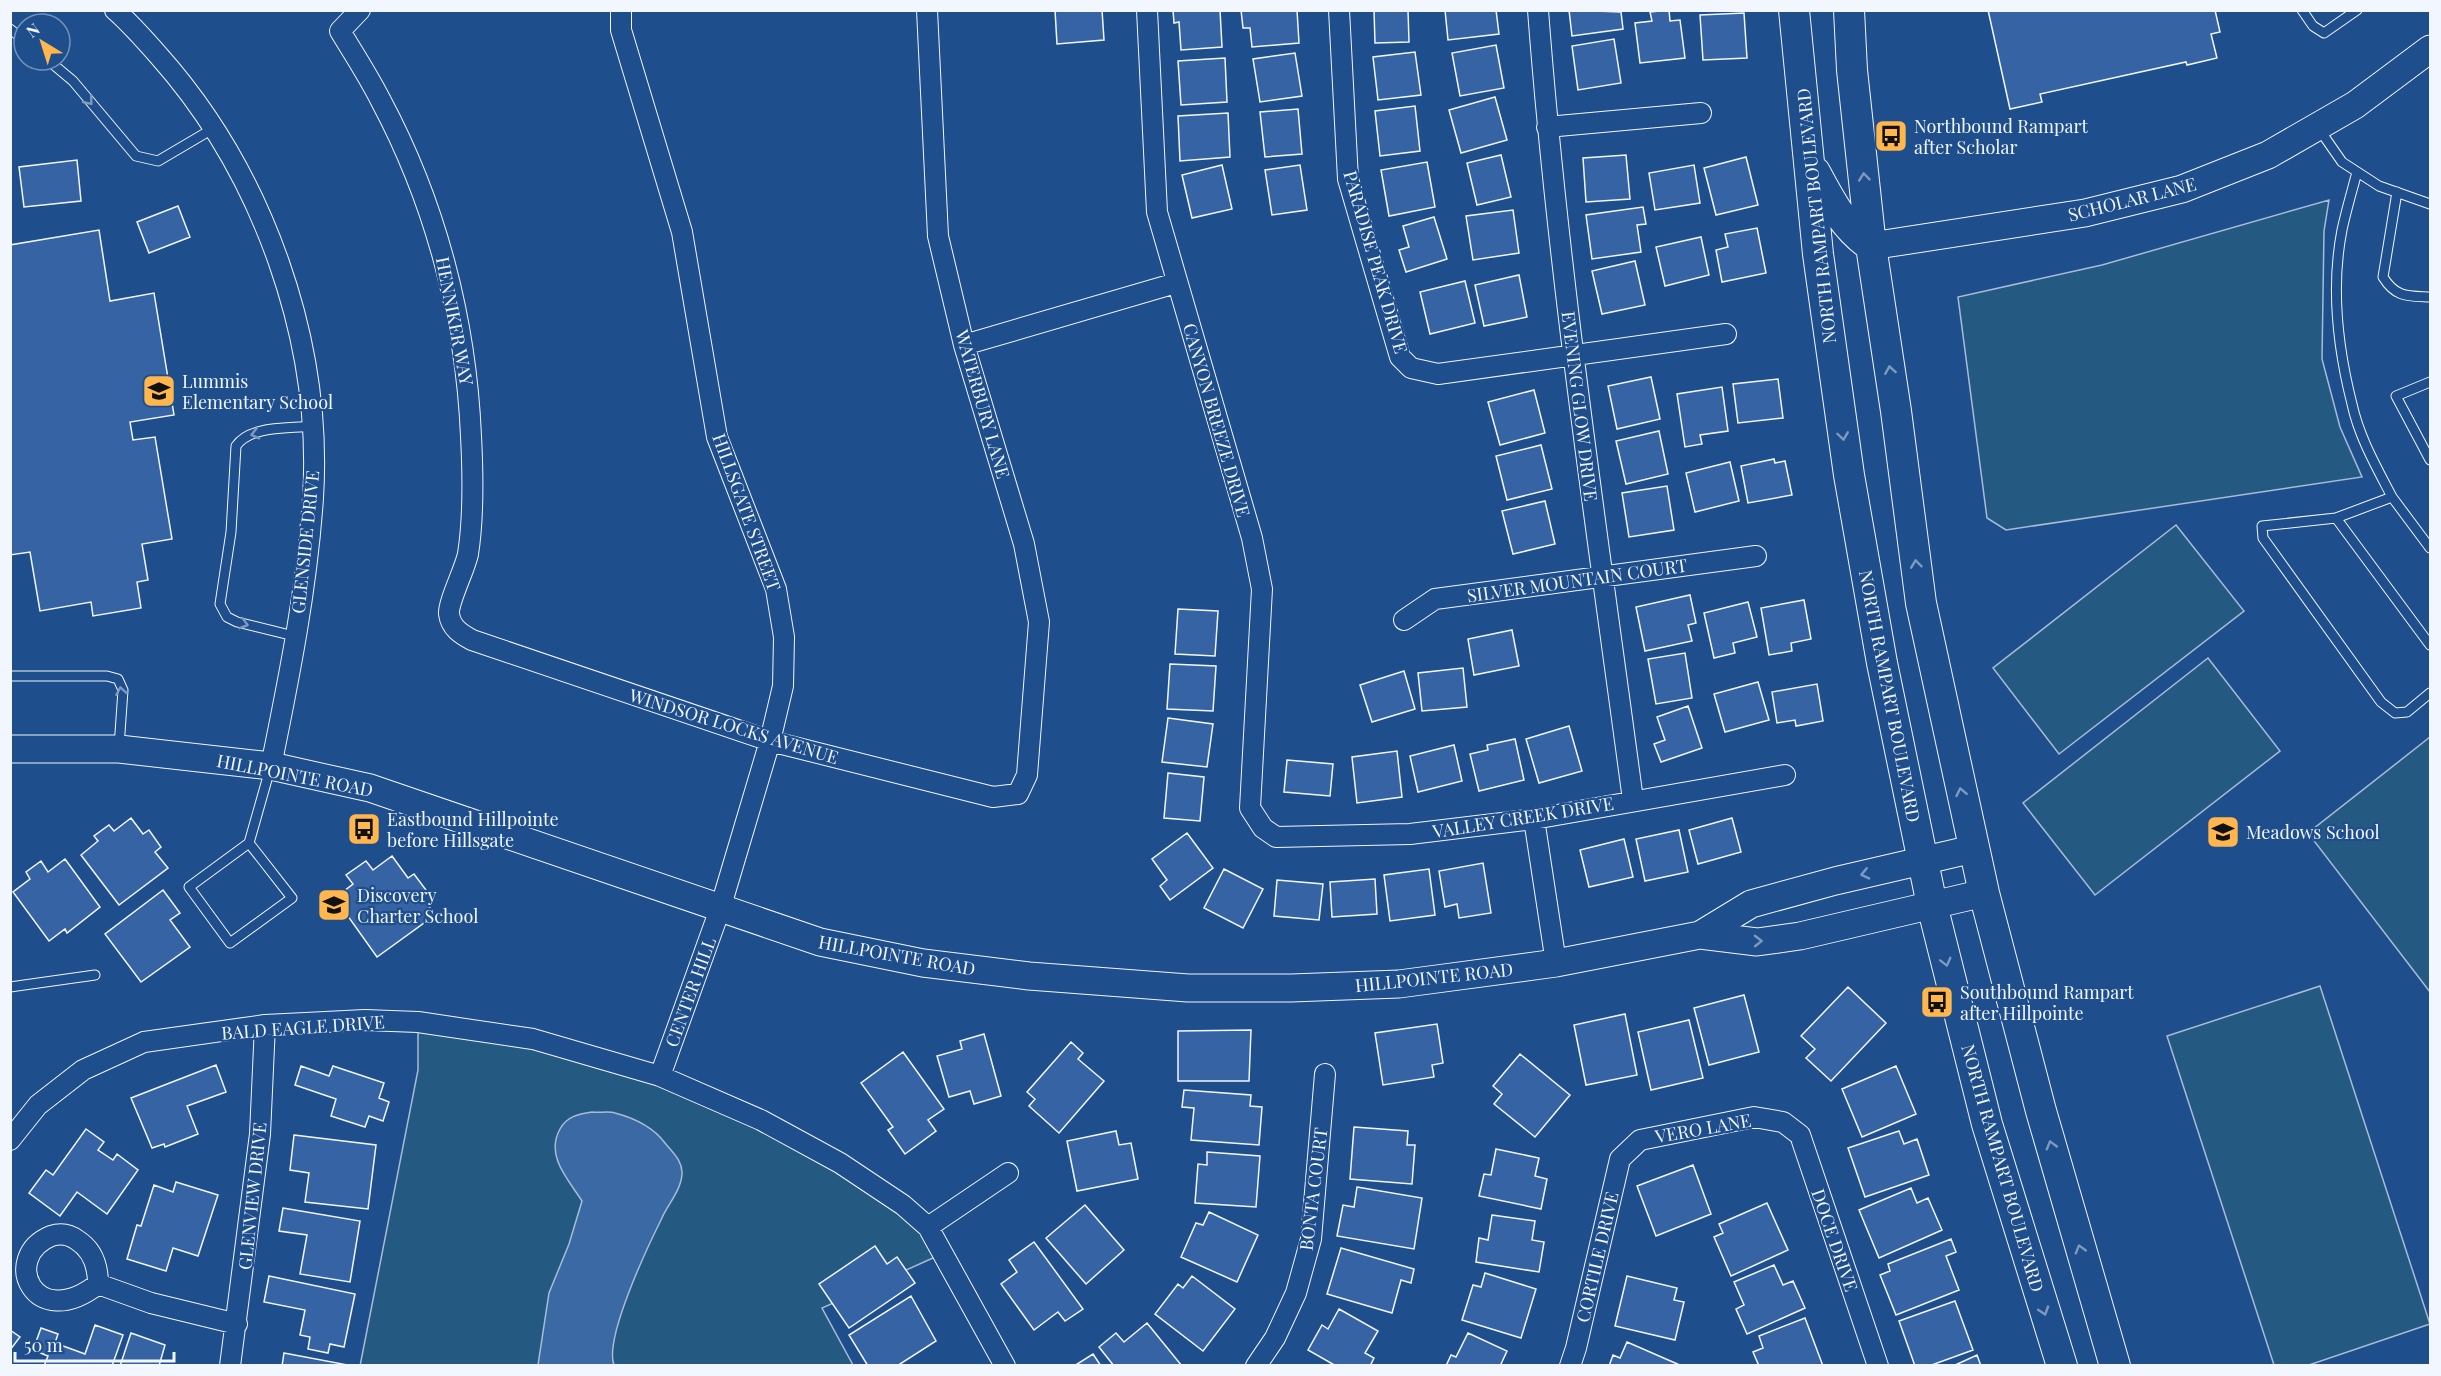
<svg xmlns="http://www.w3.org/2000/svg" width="2441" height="1376" viewBox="0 0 2441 1376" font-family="'Playfair Display',serif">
	<rect width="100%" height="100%" fill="#1f4e8c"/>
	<!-- green -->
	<path fill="#245a82" stroke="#a8bbd7" stroke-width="1.5" d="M2329,200L2324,231L2322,359L2340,427L2362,477L2006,530L1987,518L1958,297L2102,265Z
		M2176,525L2244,611L2059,754L1993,668Z
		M2208,658L2280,751L2095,895L2023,803Z
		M2430,737V992L2308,833Z
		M2320,986L2430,1324L2309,1365H2274L2167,1036Z
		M418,1022L660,1076L840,1163L944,1253L822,1308L853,1365L360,1366L418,1070Z"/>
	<!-- water -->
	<path fill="#3b69a3" stroke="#a8bbd7" stroke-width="1.5" d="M592,1112C600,1113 609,1111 615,1113C634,1118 653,1127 665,1143C672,1152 683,1161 682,1174C681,1191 667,1205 661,1220C647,1248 604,1339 614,1365H538L549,1293L569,1244L582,1201C568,1179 545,1156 560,1129C567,1116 579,1114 592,1112Z"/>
	<!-- building -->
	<path fill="#3563a3" stroke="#f2f6ff" stroke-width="1.5" d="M1055,10H1102L1104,40L1057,44Z
		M1173,10H1220L1222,47L1181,50L1179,22L1174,23Z
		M1241,10H1297L1299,43L1252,47L1250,28H1243Z
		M1374,10H1408L1409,42L1375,43Z
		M1445,10H1496L1499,34L1448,40Z
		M1569,10L1621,12L1623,29L1572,36Z
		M1669,10L1670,21L1680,20L1685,58L1640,63L1635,23L1652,21L1650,12Z
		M1988,10H2215L2220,32L2211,34L2217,58L2187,65L2186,62L2040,94L2042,102L2010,109Z
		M1744,13L1747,58L1703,60L1700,15Z
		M1614,39L1621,83L1578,90L1572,46Z
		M1496,45L1504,88L1460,96L1452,53Z
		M1415,52L1421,95L1378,100L1373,57Z
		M1295,53L1302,96L1260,102L1253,59Z
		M1225,58L1227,102L1181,105L1178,61Z
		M1495,97L1507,140L1461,153L1449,110Z
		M1415,106L1420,151L1380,156L1375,111Z
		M1298,109L1302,154L1265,157L1260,112Z
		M1228,113L1230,157L1180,161L1178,116Z
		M1501,155L1511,197L1477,205L1467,163Z
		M1626,155L1630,199L1586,202L1583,158Z
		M1746,157L1758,205L1716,215L1704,168Z
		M77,160L81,201L24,207L19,167Z
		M1427,162L1435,207L1389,216L1381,170Z
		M1222,165L1232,209L1192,218L1182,175Z
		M1300,165L1307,210L1272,215L1265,170Z
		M1694,165L1700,203L1655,210L1649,173Z
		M178,206L190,237L149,253L137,222Z
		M1643,207L1646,224L1637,225L1641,252L1592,259L1586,215Z
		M1513,210L1519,253L1473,260L1466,216Z
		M1434,217L1447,259L1406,272L1399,250L1409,247L1403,226Z
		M1757,228L1766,273L1722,282L1716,250L1728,247L1725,234Z
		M99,230L110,301L154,293L174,415L130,422L133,440L155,437L172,539L142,544L148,580L137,582L141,608L93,616L91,602L40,611L30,552L10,555V245Z
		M1701,237L1709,275L1665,286L1656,247Z
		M1635,261L1645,305L1602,314L1592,271Z
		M1519,275L1527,317L1484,326L1475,285Z
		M1465,281L1475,323L1430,334L1420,292Z
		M1651,377L1660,419L1617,429L1608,386Z
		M1778,379L1783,418L1738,423L1733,384Z
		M1722,387L1728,431L1700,435L1702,444L1685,447L1677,394Z
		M1534,390L1545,433L1500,445L1488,402Z
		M1659,431L1668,474L1626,484L1616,441Z
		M1541,445L1552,489L1507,500L1496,456Z
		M1774,459L1775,463L1785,461L1792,495L1748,503L1741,466Z
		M1730,462L1739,501L1695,512L1686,473Z
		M1667,486L1674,530L1629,537L1622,493Z
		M1545,501L1555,544L1513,554L1502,511Z
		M1690,595L1696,623L1688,625L1692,641L1645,651L1636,607Z
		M1804,600L1811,639L1791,643L1792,651L1769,655L1761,608Z
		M1748,602L1757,637L1733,643L1735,653L1714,658L1704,613Z
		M1178,609L1218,611L1215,656L1175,654Z
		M1512,630L1519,666L1474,675L1468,639Z
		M1685,653L1692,698L1656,704L1648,659Z
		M1170,664L1216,666L1213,711L1167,709Z
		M1463,668L1467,707L1422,711L1418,673Z
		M1404,671L1415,709L1372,722L1360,685Z
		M1758,682L1769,720L1725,732L1714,694Z
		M1817,684L1823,721L1796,726L1795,720L1777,723L1772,692Z
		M1688,706L1702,748L1661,762L1654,744L1665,740L1657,717Z
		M1168,718L1213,724L1207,767L1162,762Z
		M1569,726L1582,771L1539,783L1526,739Z
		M1515,739L1524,780L1479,791L1470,754L1488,750L1487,745Z
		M1454,745L1462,781L1418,792L1410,756Z
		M1397,751L1402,797L1357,803L1352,757Z
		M1287,760L1333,764L1330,796L1284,792Z
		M1168,773L1204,777L1200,821L1164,818Z
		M131,818L143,834L149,830L161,847L155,852L168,868L119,905L81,855L98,841L94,836L109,825L114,831Z
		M1732,818L1741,852L1698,864L1689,830Z
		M1679,830L1688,872L1645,881L1636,839Z
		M1187,833L1213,868L1170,900L1160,886L1167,880L1152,859Z
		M1624,839L1633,877L1589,887L1580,850Z
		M392,856L408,878L414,874L426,890L420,894L435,915L377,957L335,898L353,884L346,875L366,861L373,870Z
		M65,859L100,907L67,933L65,929L49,941L13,892L30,879L26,872L41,861L48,872Z
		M1483,863L1491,913L1459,918L1457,904L1445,907L1439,871Z
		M1224,869L1263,889L1243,928L1204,908Z
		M1429,869L1435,915L1390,921L1384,875Z
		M1375,879L1377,914L1332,917L1330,882Z
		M1277,880L1323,884L1319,920L1274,916Z
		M163,890L180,913L170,920L190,947L141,982L105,934Z
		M1848,987L1886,1023L1831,1081L1806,1058L1815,1049L1801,1036Z
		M1744,995L1759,1052L1709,1065L1694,1008Z
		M1625,1014L1637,1075L1586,1085L1574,1025Z
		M1689,1020L1703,1078L1651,1090L1638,1032Z
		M1437,1024L1443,1063L1432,1065L1434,1077L1383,1085L1375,1033Z
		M1251,1030L1249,1081H1178V1031Z
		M984,1034L1001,1096L974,1104L970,1091L949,1097L937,1056L962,1049L960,1041Z
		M1071,1042L1083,1053L1078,1059L1104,1081L1059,1133L1029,1106L1035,1099L1027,1092Z
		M903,1052L944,1109L928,1120L936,1131L905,1154L888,1130L893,1127L861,1083Z
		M1520,1054L1570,1095L1535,1137L1494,1104L1502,1094L1493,1086Z
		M216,1065L226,1092L187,1106L198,1134L165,1147L164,1144L152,1148L131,1098Z
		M301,1066L329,1076L333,1066L384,1083L379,1098L389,1102L383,1121L369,1116L365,1127L331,1116L336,1099L295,1085Z
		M1896,1066L1916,1114L1862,1137L1842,1089Z
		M1184,1090L1251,1095L1250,1106L1262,1107L1259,1145L1191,1140L1194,1108L1182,1107Z
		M1354,1127L1408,1131L1407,1145H1415L1412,1184L1350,1179Z
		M86,1129L104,1142L98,1150L113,1160L117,1154L138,1170L107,1214L77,1192L60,1216L29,1193L46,1170L53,1175Z
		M1116,1131L1119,1145L1131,1143L1138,1179L1077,1191L1067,1141Z
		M1899,1131L1904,1144L1917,1139L1929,1175L1865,1197L1848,1148Z
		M294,1135L376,1145L368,1209L305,1202L309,1173L290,1170Z
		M1496,1149L1539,1158L1535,1176L1547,1179L1541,1209L1479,1196L1484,1174L1491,1175Z
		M1207,1152L1260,1156L1256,1207L1195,1203L1198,1164L1207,1165Z
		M1693,1165L1711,1214L1656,1236L1637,1186Z
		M176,1182L218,1195L198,1256L173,1248L166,1271L127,1259L137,1225L141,1226L154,1185L173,1192Z
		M1357,1187L1422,1198L1414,1249L1337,1236L1343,1205L1354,1207Z
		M1911,1188L1917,1203L1928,1198L1942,1230L1879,1258L1859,1210Z
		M1767,1203L1788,1250L1731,1276L1714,1237L1723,1233L1719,1224Z
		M1085,1205L1124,1250L1086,1284L1046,1238Z
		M283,1208L360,1221L350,1282L300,1274L307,1235L279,1231Z
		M1209,1212L1258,1235L1237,1282L1181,1257L1196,1223L1203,1225Z
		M1492,1215L1535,1221L1532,1240L1544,1242L1539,1272L1476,1262L1479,1238L1488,1240Z
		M1951,1239L1956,1252L1946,1256L1959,1290L1896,1315L1880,1275L1890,1271L1888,1264Z
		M1034,1242L1083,1309L1065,1321L1058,1312L1034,1330L1001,1284L1017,1272L1009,1260Z
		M875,1246L887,1264L897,1257L915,1283L849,1328L819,1284Z
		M1341,1248L1414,1269L1411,1283L1401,1280L1392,1313L1327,1294Z
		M1774,1265L1783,1285L1793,1281L1805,1308L1747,1334L1736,1309L1744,1305L1734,1282Z
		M1485,1273L1536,1289L1521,1338L1462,1320L1473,1285L1481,1287Z
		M269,1276L355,1294L344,1347L330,1344L328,1353L308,1349L310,1337L300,1335L305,1310L264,1302Z
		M1192,1276L1235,1309L1203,1351L1155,1314L1178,1284L1183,1288Z
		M1627,1276L1677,1288L1674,1300L1684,1302L1675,1340L1615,1326Z
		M911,1296L936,1341L897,1366H868L849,1335Z
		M1955,1301L1973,1350L1929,1366H1915L1899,1321Z
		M1339,1309L1378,1331L1365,1353L1374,1358L1370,1366H1336L1308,1350L1322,1325L1328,1329Z
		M1805,1318L1823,1366H1759L1753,1352L1763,1348L1759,1336Z
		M1147,1323L1182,1366H1114L1099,1347L1116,1333L1124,1342Z
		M95,1325L123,1335L112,1366H44L48,1356L33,1350L41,1328L58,1334L55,1343L85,1354Z
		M10,1330L20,1337L10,1350Z
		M131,1333L165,1345L159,1366H120Z
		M1468,1333L1507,1351L1501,1364L1503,1366H1446L1451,1355L1456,1357Z
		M1627,1342L1682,1366H1609L1613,1355L1620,1358Z
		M284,1353L348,1365V1366H282Z
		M1093,1354L1101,1366H1074Z
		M1977,1355L1981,1366H1953Z"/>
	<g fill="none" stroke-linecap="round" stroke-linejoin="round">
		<defs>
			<path id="lane" d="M2302,10L2313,26L2324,33L2357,10
				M10,29L24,40
				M48,60L73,81L136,156L158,161L214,128
				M2319,129L2342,162L2379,186L2430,204
				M2357,172C2352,191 2346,211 2342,230C2331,286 2338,349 2352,404C2359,437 2377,468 2392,497
				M2397,192L2383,277C2396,298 2408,296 2430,297
				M2430,382L2396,396L2430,460
				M2336,518L2392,497L2430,548
				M294,636L237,622L227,617L220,604L231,532L236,446C250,425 289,429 312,426
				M2430,645L2336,518L2262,526L2263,538L2381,702L2395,713L2407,712L2430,693
				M10,676H107L118,679L123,690L119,747
				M249,843L292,898L230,943L189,887L249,843L270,769
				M10,987L95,975"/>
			<path id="street" d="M115,10C131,24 145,40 159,56C263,173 323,341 313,498C307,588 289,678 271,766
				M360,10L340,31C354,54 369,77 381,101C436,204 466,320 471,436C473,474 474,516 468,554C465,569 448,602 449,614C451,628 461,634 472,640L770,741L993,797L1018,794L1027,775L1039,622L1024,544L964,345L938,236L927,10
				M621,10V30L682,232L717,437L776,589L784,637L783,686L770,741L720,909L660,1076
				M1147,10L1157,212L1252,538L1262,589L1250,808L1263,828L1276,837L1410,834L1534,819L1785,775
				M1339,10L1348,179L1400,357L1411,368L1438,374L1726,334
				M1538,10C1558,275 1598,538 1633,800
				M1547,127L1701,113
				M964,345L1176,283
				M1404,620L1435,599L1756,556
				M1534,819L1556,963
				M10,1140L38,1105L83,1070L144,1042L265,1025L365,1020L418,1022L533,1039L660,1076L761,1120L840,1163L903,1205L928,1227L1005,1366
				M928,1227L1008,1173
				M98,1284C98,1266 93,1250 77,1240C69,1234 60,1233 51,1236C0,1257 34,1334 98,1284L151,1303L237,1324
				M230,1366L260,1134L265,1025
				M1256,1366L1275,1338L1296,1293L1311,1239L1325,1074
				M1570,1366L1576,1348L1620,1159L1640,1140L1754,1117L1783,1122L1800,1135L1878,1366"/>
			<path id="secondary" d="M1871,246L2085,213L2182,189L2268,155L2355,105L2430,49
				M10,749H119L271,766L370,788L820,942L923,963L1029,976L1188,988H1291L1399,984L1556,963L1700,935L1757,942L1800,936L1984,893
				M1700,935L1751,904L1835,881L1973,849"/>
			<path id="primary" d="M1794,10L1818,254L1849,475L1882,663L1932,905L1987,1124L2062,1366
				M1849,10L1852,70L1871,246L1896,411L1921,603L1984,893L2041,1111L2115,1366
				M1815,172C1830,200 1844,228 1871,246"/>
		</defs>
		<!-- lane casing -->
		<use href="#lane" stroke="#f2f6ff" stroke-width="11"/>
		<!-- street casing -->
		<use href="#street" stroke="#f2f6ff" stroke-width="22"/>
		<!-- secondary casing -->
		<use href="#secondary" stroke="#f2f6ff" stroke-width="29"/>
		<!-- primary casing -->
		<use href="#primary" stroke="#f2f6ff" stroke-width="32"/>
		<!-- lane -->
		<use href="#lane" stroke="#1f4e8c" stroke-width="9"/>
		<!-- street -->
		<use href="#street" stroke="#1f4e8c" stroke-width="20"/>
		<!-- secondary -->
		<use href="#secondary" stroke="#1f4e8c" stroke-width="27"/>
		<!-- primary -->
		<use href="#primary" stroke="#1f4e8c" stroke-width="30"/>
	</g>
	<!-- one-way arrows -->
	<defs><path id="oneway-chevron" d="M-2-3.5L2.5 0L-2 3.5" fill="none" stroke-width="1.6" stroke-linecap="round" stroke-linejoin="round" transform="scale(1.5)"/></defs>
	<g stroke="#7e9ac0">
		<use href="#oneway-chevron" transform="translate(89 101) rotate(51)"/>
		<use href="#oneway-chevron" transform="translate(1864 177) rotate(-96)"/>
		<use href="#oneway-chevron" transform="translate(1890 370) rotate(-99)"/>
		<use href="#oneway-chevron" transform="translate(255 434) rotate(166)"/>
		<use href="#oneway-chevron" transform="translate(1843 436) rotate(82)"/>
		<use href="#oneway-chevron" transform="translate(1916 564) rotate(-97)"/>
		<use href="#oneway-chevron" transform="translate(244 624) rotate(16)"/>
		<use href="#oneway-chevron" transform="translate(121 691) rotate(-100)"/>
		<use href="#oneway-chevron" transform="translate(1961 792) rotate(-102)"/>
		<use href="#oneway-chevron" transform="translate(1865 874) rotate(167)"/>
		<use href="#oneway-chevron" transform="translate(1758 941) rotate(-1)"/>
		<use href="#oneway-chevron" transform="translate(1946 962) rotate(76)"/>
		<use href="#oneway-chevron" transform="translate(2051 1145) rotate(-106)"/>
		<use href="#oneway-chevron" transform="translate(2080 1249) rotate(-106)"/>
		<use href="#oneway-chevron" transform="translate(2044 1311) rotate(72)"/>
	</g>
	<!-- icons -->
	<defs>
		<symbol id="bus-square" viewBox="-11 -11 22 22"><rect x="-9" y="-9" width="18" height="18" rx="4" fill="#ffb74d" stroke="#1f4e8c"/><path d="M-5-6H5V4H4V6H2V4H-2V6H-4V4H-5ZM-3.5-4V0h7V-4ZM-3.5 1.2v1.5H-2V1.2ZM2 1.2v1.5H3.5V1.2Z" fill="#111"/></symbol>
		<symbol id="school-square" viewBox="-11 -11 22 22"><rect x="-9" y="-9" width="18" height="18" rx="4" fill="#ffb74d" stroke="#1f4e8c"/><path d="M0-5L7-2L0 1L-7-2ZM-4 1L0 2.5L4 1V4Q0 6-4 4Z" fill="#111"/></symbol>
	</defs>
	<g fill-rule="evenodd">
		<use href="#bus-square" x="1872" y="117" width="38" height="38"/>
		<use href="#school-square" x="140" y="372" width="38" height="38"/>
		<use href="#bus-square" x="345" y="810" width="38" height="38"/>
		<use href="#school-square" x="2204" y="813" width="38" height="38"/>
		<use href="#school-square" x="315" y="886" width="38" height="38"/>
		<use href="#bus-square" x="1918" y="983" width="38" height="38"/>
	</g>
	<g text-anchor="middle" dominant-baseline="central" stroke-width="4.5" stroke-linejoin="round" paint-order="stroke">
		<!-- poi labels -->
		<g font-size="18" fill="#f2f6ff" stroke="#1f4e8c" text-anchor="start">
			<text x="1914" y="126">Northbound Rampart<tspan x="1914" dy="21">after Scholar</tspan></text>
			<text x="182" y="381">Lummis<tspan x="182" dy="21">Elementary School</tspan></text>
			<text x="387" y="819">Eastbound Hillpointe<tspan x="387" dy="21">before Hillsgate</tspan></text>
			<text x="2246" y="832">Meadows School</text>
			<text x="357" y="895">Discovery<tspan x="357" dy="21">Charter School</tspan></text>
			<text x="1960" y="992">Southbound Rampart<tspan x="1960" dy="21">after Hillpointe</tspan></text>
		</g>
		<!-- street labels -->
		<g font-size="18" fill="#f2f6ff" stroke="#1f4e8c">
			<text transform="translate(2132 199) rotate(-14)">SCHOLAR LANE</text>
			<text transform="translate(1816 216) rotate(-96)">NORTH RAMPART BOULEVARD</text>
			<text transform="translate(1376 262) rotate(74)">PARADISE PEAK DRIVE</text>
			<text transform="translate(455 321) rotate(79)">HENNIKER WAY</text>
			<text transform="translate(983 404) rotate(74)">WATERBURY LANE</text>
			<text transform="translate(1580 406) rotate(83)">EVENING GLOW DRIVE</text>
			<text transform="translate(1217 420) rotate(74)">CANYON BREEZE DRIVE</text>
			<text transform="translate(747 512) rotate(70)">HILLSGATE STREET</text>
			<text transform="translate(305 542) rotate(-84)">GLENSIDE DRIVE</text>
			<text transform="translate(1577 580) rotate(-8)">SILVER MOUNTAIN COURT</text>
			<text transform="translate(1890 696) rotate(79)">NORTH RAMPART BOULEVARD</text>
			<text transform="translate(734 726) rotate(17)">WINDSOR LOCKS AVENUE</text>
			<text transform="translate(295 775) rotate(11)">HILLPOINTE ROAD</text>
			<text transform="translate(1523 817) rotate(-9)">VALLEY CREEK DRIVE</text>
			<text transform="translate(897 955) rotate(10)">HILLPOINTE ROAD</text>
			<text transform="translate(1434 977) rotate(-6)">HILLPOINTE ROAD</text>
			<text transform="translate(690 992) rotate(-70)">CENTER HILL</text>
			<text transform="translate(303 1027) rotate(-4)">BALD EAGLE DRIVE</text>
			<text transform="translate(1703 1128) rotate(-10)">VERO LANE</text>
			<text transform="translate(2003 1168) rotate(74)">NORTH RAMPART BOULEVARD</text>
			<text transform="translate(1313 1189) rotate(-83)">BONTA COURT</text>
			<text transform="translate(252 1196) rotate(-84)">GLENVIEW DRIVE</text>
			<text transform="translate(1835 1240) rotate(71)">DOCE DRIVE</text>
			<text transform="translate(1597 1257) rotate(-77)">CORTILE DRIVE</text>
		</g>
	</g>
	<!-- border -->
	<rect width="2441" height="1376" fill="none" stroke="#f2f6ff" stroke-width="24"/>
	<!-- north arrow -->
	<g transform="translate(42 42) rotate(322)"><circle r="28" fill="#1f4e8c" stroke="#7391ba" stroke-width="1.5"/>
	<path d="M0-4.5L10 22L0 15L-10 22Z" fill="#ffb74d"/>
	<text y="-9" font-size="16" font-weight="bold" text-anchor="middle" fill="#f2f6ff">N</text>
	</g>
	<!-- scale -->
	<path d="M15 1352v9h159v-9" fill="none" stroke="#f2f6ff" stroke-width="3"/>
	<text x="24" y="1352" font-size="18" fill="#f2f6ff" stroke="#1f4e8c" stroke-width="4.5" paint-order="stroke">50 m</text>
</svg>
